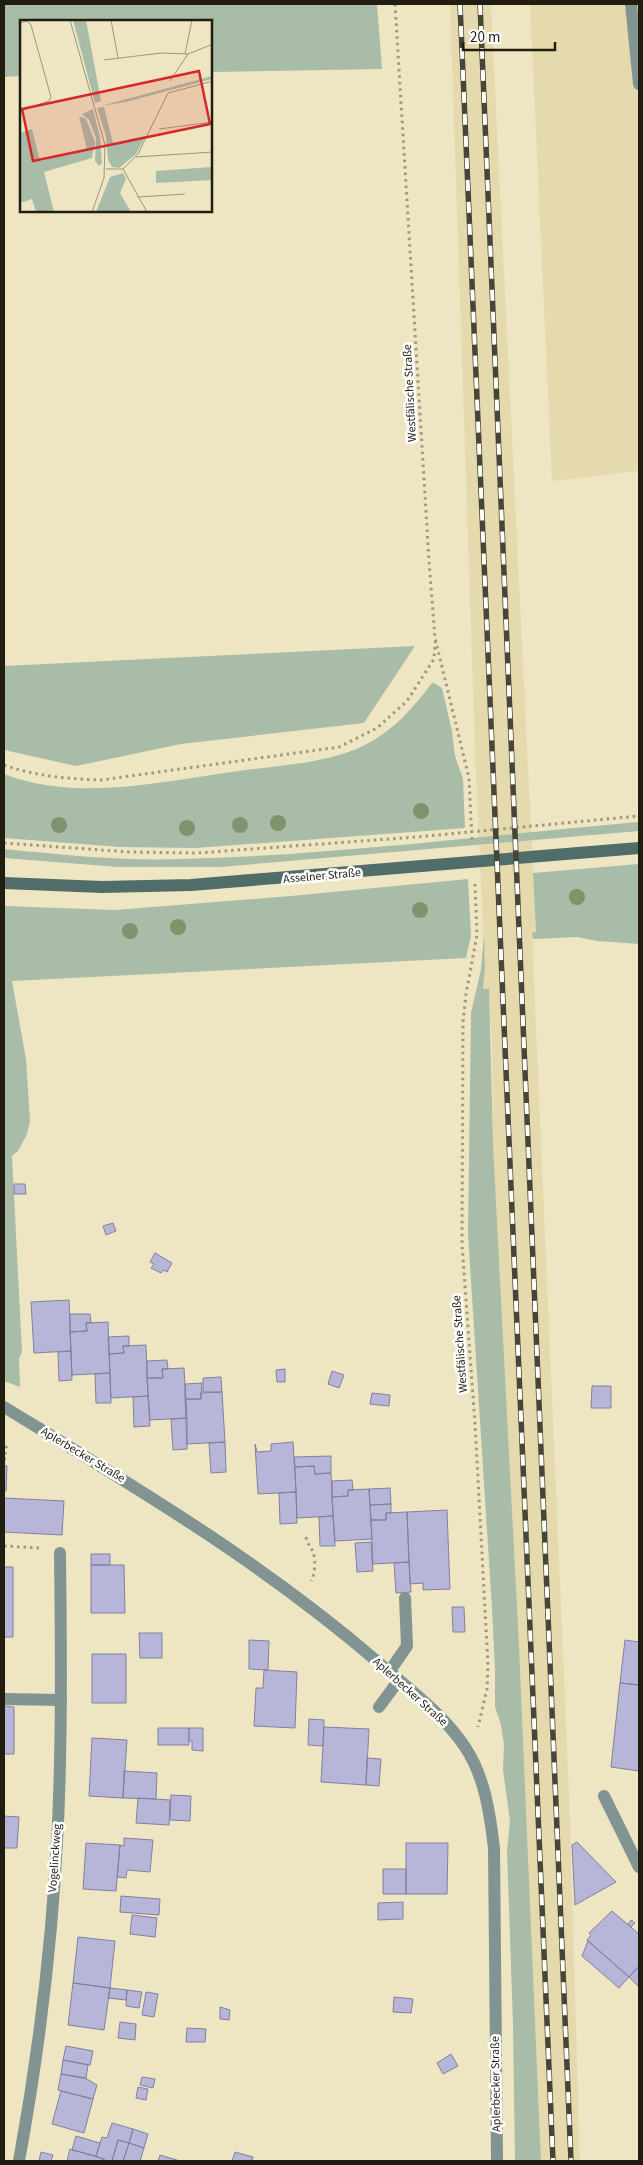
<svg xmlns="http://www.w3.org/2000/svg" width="643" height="2165" viewBox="0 0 643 2165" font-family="'Source Sans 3',sans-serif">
	<rect width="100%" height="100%" fill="#eee6c2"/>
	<!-- built -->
	<path fill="#e4daae" d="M450,4H491L536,932L532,933L569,1792L580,2161H541L519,1645L493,1144L492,1043L488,989L483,990L485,967L476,778Z
		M530,4H639V471L552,481Z"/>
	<!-- green -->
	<path fill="#a8bca8" d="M4,4H377L382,69L211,72V21H21V76L4,77Z
		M415,646L364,723L181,744L76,766L4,750V666Z
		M434,683L442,688L452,731L455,756L463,779L465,828L195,848L120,847L4,838V774C77,802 157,782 232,772C276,765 324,765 365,745C392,731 413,709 431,684Z
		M639,822V831L220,867H118L4,858V849C63,855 123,861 182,859C335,855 487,835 639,822Z
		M639,864V944L597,941L577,937L533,939L532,932H536L533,873Z
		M468,879L471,936L466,958L12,981L26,1059L30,1121L27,1134L18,1151L12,1156L22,1352L19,1359L20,1387L4,1381V906L115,910L291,896Z
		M484,935L485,967L483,989H489L493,1144L519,1645L541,2161H515L513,2024L507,1851L510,1821L503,1770L504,1745L501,1725L495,1707V1670L492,1608L468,1234L471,1013L481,969Z"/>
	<!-- building -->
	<path fill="#b7b5d8" stroke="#8280a0" d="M14,1184H25L26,1194H14Z
		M113,1223L116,1231L106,1235L103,1226Z
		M155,1253L172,1263L167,1272L164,1270L161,1273L151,1268L154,1264L150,1262Z
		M69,1300L71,1351L34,1353L31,1302Z
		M70,1314H90L91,1323H86L87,1331L70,1332Z
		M108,1322L110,1373L72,1375L70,1332L87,1331L86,1323Z
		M129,1336V1346H123L124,1353L109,1354L108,1337Z
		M146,1345L148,1396L111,1398L109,1354L124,1353L123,1346Z
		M71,1351L72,1380L59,1381L58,1352Z
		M167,1360L168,1369H162L163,1378H147V1361Z
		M184,1368L187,1418L150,1420L147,1378H163L162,1369Z
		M285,1369V1382H277L276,1370Z
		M332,1371L344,1375L339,1388L328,1384Z
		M110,1373L111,1403H96L95,1374Z
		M221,1377L222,1392H203V1378Z
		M202,1383L201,1399H185V1384Z
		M592,1386H611V1408H591Z
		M222,1392L225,1442L187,1444L185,1399H201L200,1393Z
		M372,1393L390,1395L389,1406L370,1404Z
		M148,1396L150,1426L134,1427L133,1397Z
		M187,1418V1449L173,1450L171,1419Z
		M225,1442L226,1472L211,1473L209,1443Z
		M293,1442L296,1492L258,1494L255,1444L257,1452L271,1451V1444Z
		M331,1456V1473L315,1474L314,1466L295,1467L294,1457Z
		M4,1465L7,1466L6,1491H4Z
		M314,1466L315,1474L331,1473L333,1516L297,1518L295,1467Z
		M352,1480L353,1490H348V1496L332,1497V1481Z
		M390,1488L391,1504L370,1505L369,1489Z
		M369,1489L372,1539L335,1541L332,1497L348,1496V1490Z
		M296,1492L297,1523L280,1524L279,1493Z
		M4,1498L64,1501L62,1535L4,1532Z
		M391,1504V1513H386V1520H371L370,1505Z
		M447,1510L450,1589L423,1590V1583L410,1584L407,1512Z
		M407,1512L409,1562L373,1564L371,1520H386V1513Z
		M333,1516L335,1546H320L319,1517Z
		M371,1542L373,1571L357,1572L355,1543Z
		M91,1554H110V1565H91Z
		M409,1562L411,1592L396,1593L394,1563Z
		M91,1565H124L125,1613H91Z
		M4,1567H13V1637H4Z
		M452,1607H464L465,1632H453Z
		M139,1633H162V1658H140Z
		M249,1640L269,1641L268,1670L249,1669Z
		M625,1640L639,1642V1685L620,1683Z
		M92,1654H126V1703H92Z
		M264,1670L297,1672L295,1728L254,1726L256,1688H263Z
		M620,1683L639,1685V1771L611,1767Z
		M4,1706L14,1707V1754H4Z
		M309,1719L324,1720L323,1746L308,1745Z
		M324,1727L369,1729L366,1785L321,1782Z
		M158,1728H189V1745H158Z
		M189,1728H203V1751L192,1750V1741H189Z
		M92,1738L127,1740L123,1798L89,1796Z
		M367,1758L381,1759L379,1786L366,1785Z
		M124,1771L157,1773L156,1799L123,1798Z
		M171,1795L191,1796L190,1821L170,1820Z
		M138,1798L170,1800L169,1825L136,1823Z
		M4,1816L19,1817L17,1848H4Z
		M124,1838L153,1840L150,1872L127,1870L126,1878L117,1877L120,1845L124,1846Z
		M577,1842L616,1882L575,1905L572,1845Z
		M86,1843L120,1845L116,1891L83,1889Z
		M406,1843H448L447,1894H406Z
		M383,1869H406V1894H383Z
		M121,1896L160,1899L159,1915L120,1912Z
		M403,1902V1919L378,1920V1903Z
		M612,1911L639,1934V1966L629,1977L587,1940L591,1935L589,1933Z
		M132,1915L157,1918L155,1937L130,1934Z
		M631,1920L635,1923L631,1927L628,1924Z
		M78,1937L115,1941L110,1988L73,1983Z
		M588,1941L629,1977L619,1988L582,1956Z
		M639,1966V1987L629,1977Z
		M73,1983L110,1988L104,2030L68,2025Z
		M110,1988L127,1990L126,2000L108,1998Z
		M127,1990L142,1992L139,2008L126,2006Z
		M146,1992L158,1994L154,2017L142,2015Z
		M394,1997L413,1999L411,2013L393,2012Z
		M220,2007L230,2010L229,2020L220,2019Z
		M120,2022L136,2024L135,2040L118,2038Z
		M187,2028L206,2029L205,2042H186Z
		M66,2046L93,2051L90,2065L63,2060Z
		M451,2054L458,2066L443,2074L437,2063Z
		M63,2060L88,2065L86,2078L61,2074Z
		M61,2074L87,2079L97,2085L93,2099L58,2090Z
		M142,2077L155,2079L153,2088L140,2085Z
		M138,2087L148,2089L146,2100L136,2098Z
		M61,2091L93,2099L84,2133L52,2124Z
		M112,2123L133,2129L129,2143L118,2140L112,2161H107L96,2156L102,2137L107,2138Z
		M133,2129L148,2134L144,2148L129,2143Z
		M76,2136L100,2143L96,2156L72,2150Z
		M118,2140L129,2143L123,2161H112Z
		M129,2143L144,2148L140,2161H123Z
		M70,2149L104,2159L103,2161H67Z
		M41,2152L53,2155L51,2161H39Z
		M235,2152L253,2157L252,2161H232Z
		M160,2155L180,2161H158Z"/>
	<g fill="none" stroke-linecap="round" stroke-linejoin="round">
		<!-- path -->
		<path stroke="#9f997e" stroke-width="3" stroke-dasharray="2.5 4" stroke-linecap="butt" d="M395,4L429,561L435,638L469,778L472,840
			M4,765C35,776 68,779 101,780L339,747L377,728L407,701L434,659L435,642
			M4,843L129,852L197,853L416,837L639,816
			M475,884L477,935L466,994L463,1022L462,1244L475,1424L488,1665L487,1689L478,1727
			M6,1459H4L7,1442
			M306,1537C307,1544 311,1546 313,1552C316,1559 315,1575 311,1581
			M4,1546L39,1548"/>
		<!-- service -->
		<path stroke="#819491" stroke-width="12" d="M631,4L639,84
			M389,1672L407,1646L405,1598
			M4,1699L61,1700
			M379,1707L399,1680"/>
		<!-- minor -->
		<path stroke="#819491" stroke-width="12" d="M4,1407C135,1487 262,1562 379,1663C409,1689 443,1714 465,1747C485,1777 490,1814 494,1848L497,2161
			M604,1796L639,1867
			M19,2161C39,2052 53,1933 58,1823C62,1733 61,1643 60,1553"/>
		<!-- secondary -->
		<path stroke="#516d69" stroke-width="12" d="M4,883L102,887L191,885L639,848"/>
		<defs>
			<path id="rail" d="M460,4L553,2161
				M480,4L571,2161"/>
		</defs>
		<!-- rail casing -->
		<use href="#rail" stroke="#494534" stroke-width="5.5"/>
		<!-- rail -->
		<use href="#rail" stroke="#fff" stroke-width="4" stroke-dasharray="11" stroke-linecap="butt"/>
	</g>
	<!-- trees -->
	<g fill="#81926d">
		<circle cx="421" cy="811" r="8"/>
		<circle cx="278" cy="823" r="8"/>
		<circle cx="59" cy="825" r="8"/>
		<circle cx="240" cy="825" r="8"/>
		<circle cx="187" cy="828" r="8"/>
		<circle cx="577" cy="897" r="8"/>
		<circle cx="420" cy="910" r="8"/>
		<circle cx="178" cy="927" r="8"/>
		<circle cx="130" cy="931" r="8"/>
	</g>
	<g text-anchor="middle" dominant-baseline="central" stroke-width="5" stroke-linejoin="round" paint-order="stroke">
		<!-- street labels -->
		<g font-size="12" fill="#211e11" stroke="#fff">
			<text transform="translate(410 393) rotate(-93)">Westfälische Straße</text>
			<text transform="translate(322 876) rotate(-5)">Asselner Straße</text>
			<text transform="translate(460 1344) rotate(-94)">Westfälische Straße</text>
			<text transform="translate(83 1455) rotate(31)">Aplerbecker Straße</text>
			<text transform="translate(410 1692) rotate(42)">Aplerbecker Straße</text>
			<text transform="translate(55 1858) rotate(-86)">Vogelinckweg</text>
			<text transform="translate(496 2084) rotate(-91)">Aplerbecker Straße</text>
		</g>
	</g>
	<!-- overview -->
	<g transform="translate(20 20)">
		<rect width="192" height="192" fill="#eee6c2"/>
		<path d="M53,0H66L81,81L75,83ZM192,56V59L106,82L81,86ZM84,87L93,123L126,116L116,134L99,148L92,147L88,140L86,116L77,88ZM73,89L80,117L82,143L79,146L75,141L76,118L69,100L62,94ZM59,96L66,99L75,122L72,138L24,152L34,192H16L12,179L0,183V113L12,109L20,141L67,130ZM192,147V160L136,163V151ZM103,153L106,159L100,173L111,192H76L90,157Z" fill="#a8bca8"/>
		<path fill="none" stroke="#9c967b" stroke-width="1" d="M50,0L85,125L84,158L72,192M91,0L98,38M0,3L7,1L11,5L31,77L29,81L0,91M165,34L172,0M84,40L141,33L168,34M150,61L168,34L193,24M139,109L193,102M116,137L193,132M86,149H103L118,134L148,73L193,61M103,149L127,192M117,177L165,174"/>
		<path fill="#d62828" fill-opacity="0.15" stroke="#d62828" stroke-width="2.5" d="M179,51L190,104L13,141L2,89Z"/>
		<rect width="192" height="192" fill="none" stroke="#211e11" stroke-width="2.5"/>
	</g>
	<!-- border -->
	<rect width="643" height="2165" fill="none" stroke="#211e11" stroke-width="10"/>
	<!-- scale -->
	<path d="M463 42v8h92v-8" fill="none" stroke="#211e11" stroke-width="2.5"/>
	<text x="470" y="42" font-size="15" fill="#211e11" stroke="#ffffff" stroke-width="4" paint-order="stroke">20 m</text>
</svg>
